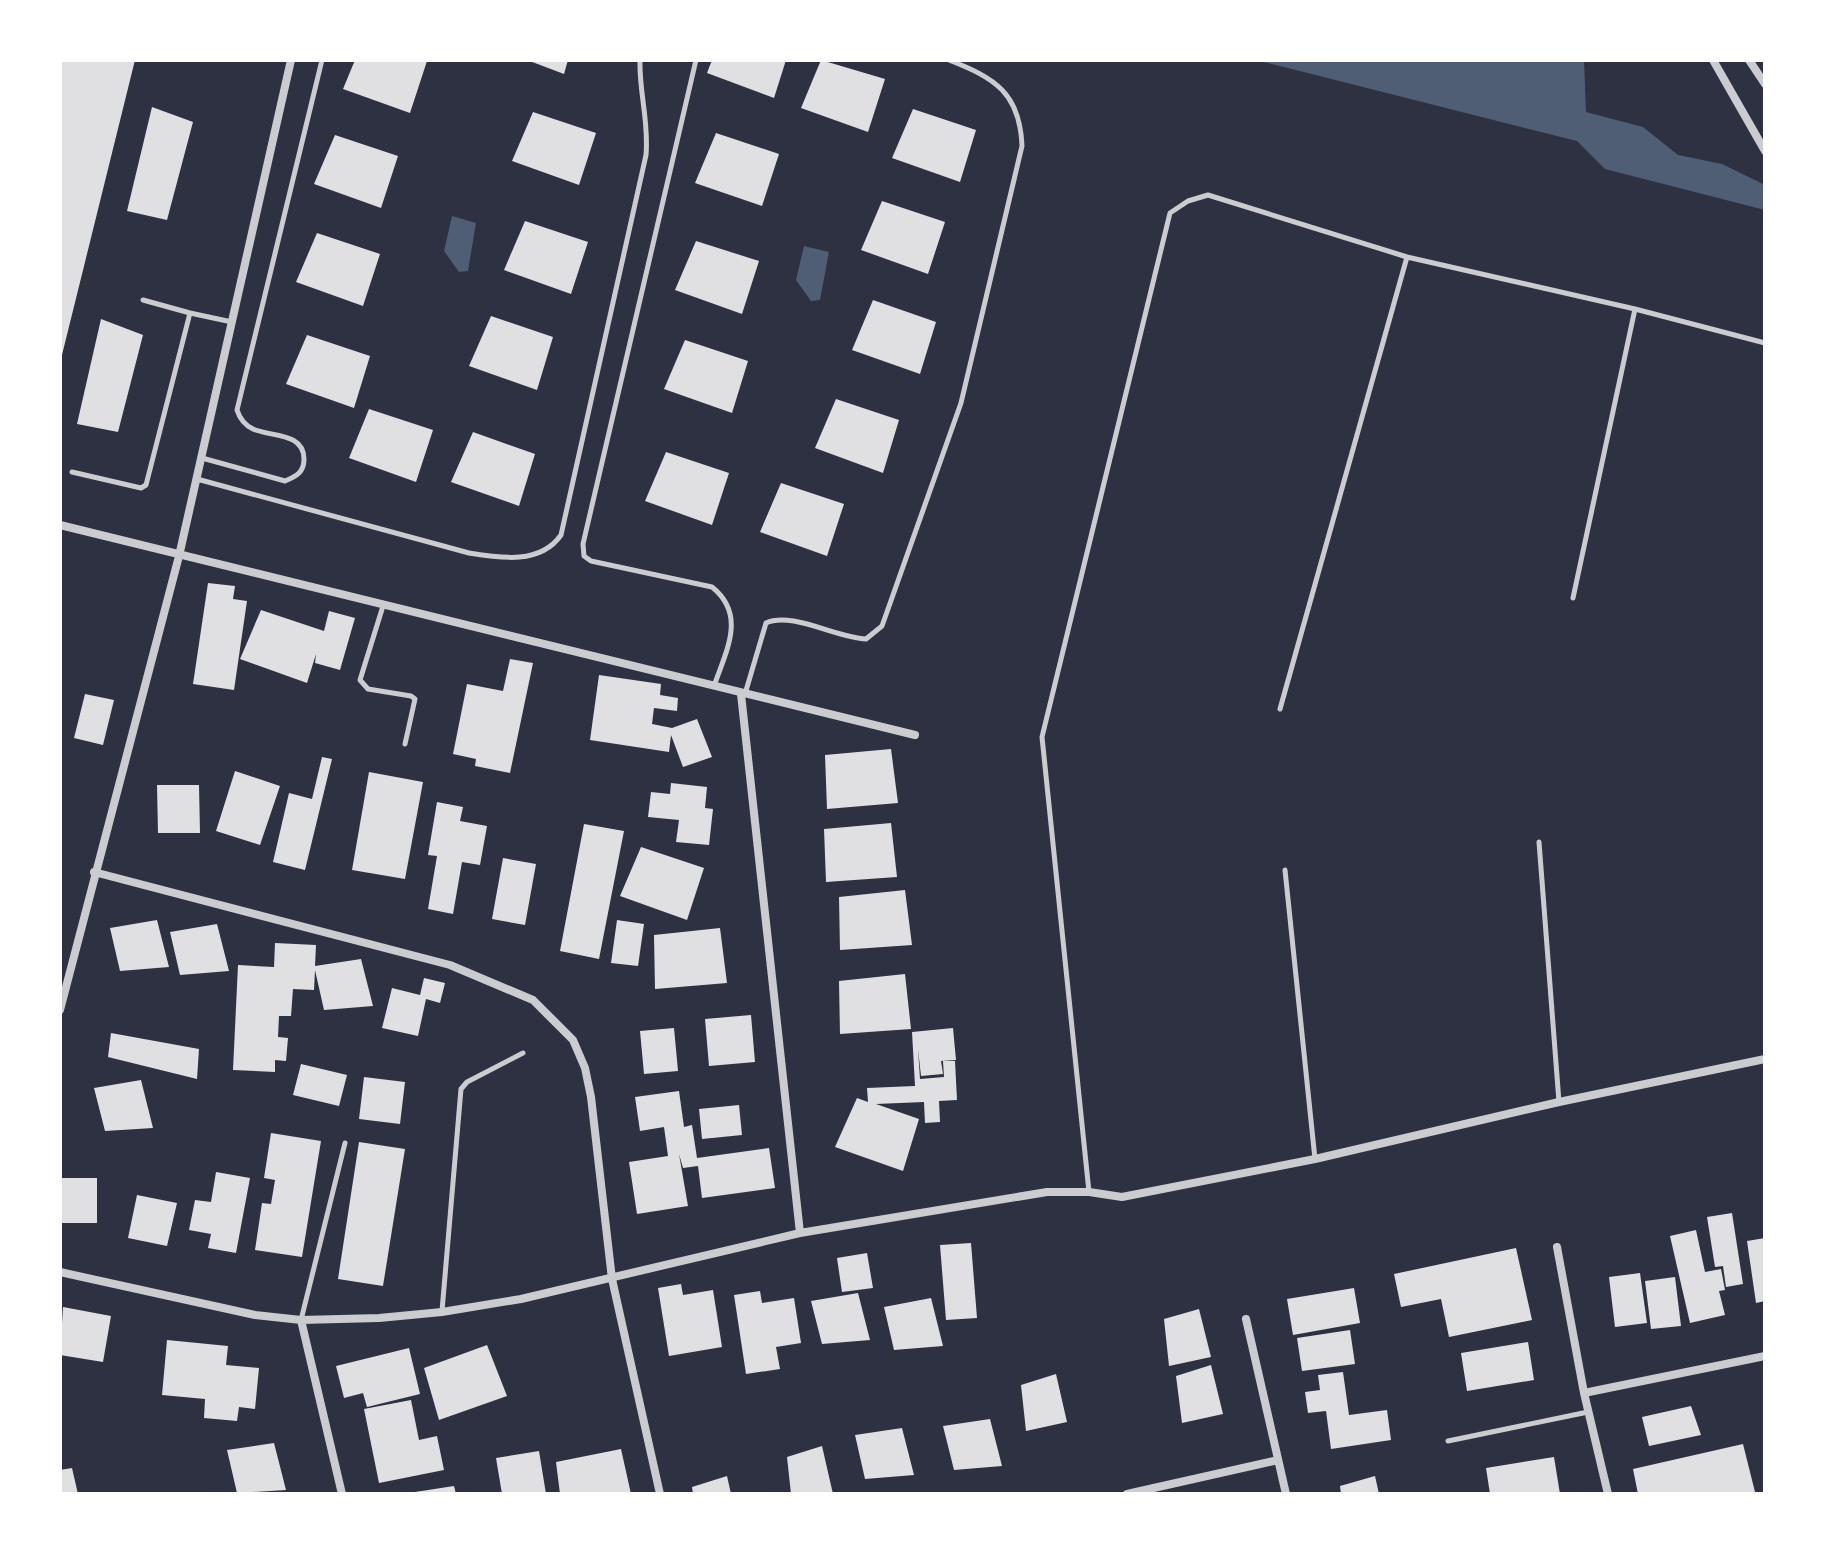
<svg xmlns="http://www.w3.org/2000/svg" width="1825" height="1554" viewBox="0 0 1825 1554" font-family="Roboto,sans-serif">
	<rect width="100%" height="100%" fill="#2d3142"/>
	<!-- water -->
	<path fill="#4f5d75" d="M1256,60H1584L1586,112L1643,127L1678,155L1722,164L1765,185V210L1605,169L1577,141Z
		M452,216L476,223L468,271L459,272L444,251Z
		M804,246L829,252L820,300L811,301L796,280Z"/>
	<!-- building -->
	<path fill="#e0e0e3" d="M60,60H135L61,359H60Z
		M355,60L427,61L410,113L343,89Z
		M527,60H568L564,74Z
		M712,60H786L774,98L707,73Z
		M821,60L885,79L868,132L801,108Z
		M152,107L193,122L167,220L127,211Z
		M913,109L976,130L960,182L892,158Z
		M533,112L596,133L579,185L512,161Z
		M716,133L779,154L762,206L695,183Z
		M335,135L398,156L381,208L314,184Z
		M882,201L945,222L928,274L861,250Z
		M525,221L588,242L571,294L504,270Z
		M317,233L380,254L363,306L296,282Z
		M696,241L759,261L742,314L675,290Z
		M873,300L936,322L920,374L852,350Z
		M491,316L553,337L537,390L469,366Z
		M101,319L143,335L118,432L77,424Z
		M307,335L370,356L354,408L286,384Z
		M685,340L748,361L732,413L664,389Z
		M836,399L899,420L883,473L815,448Z
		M369,409L433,430L416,482L349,458Z
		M473,432L535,454L519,506L451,482Z
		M666,452L729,473L712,525L645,501Z
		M781,483L844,504L827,556L760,532Z
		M208,583L235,586L233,599L247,601L234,690L193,684Z
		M261,610L324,631L329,611L355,618L340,670L315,663L316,654L307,683L240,659Z
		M510,659L533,663L510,773L475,766L476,759L453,754L467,684L503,691Z
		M599,675L661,684L660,695L678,698L677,711L654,708L652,724L672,728L697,719L712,757L683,767L671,735L669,752L590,740Z
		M85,694L114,700L103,745L74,738Z
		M891,749L898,803L827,809L825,755Z
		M322,757L332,759L305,870L273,862L289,793L312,799Z
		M235,771L280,786L260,845L216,831Z
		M369,772L423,782L405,879L352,870Z
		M671,783L707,787L705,808L713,809L709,845L676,842L679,820L648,817L651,792L670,794Z
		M157,785H199L200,833H158Z
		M437,802L463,807L460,821L487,826L480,865L462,862L453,914L428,909L437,856L428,855Z
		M891,823L897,877L826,882L824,829Z
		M584,824L624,831L599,959L560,951Z
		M641,847L704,868L687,920L620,896Z
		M503,858L536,864L525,925L492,919Z
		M905,890L912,945L840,950L839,897Z
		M157,920L169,967L120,971L110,928Z
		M617,920L644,924L638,966L611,963Z
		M217,924L229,971L180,975L170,932Z
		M720,928L727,983L655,989L654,935Z
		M275,943L316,945L315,966L361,959L373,1006L324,1010L315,970L314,990L293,989L291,1016H279L278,1037L288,1038L286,1061L275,1060V1072L233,1070L238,965L274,967Z
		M905,974L911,1029L840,1034L839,981Z
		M424,978L445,983L440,1003L426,999L418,1036L382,1028L392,988L420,995Z
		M751,1015L755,1062L709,1066L705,1019Z
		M674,1028L678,1071L644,1074L640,1031Z
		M953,1028L956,1060L941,1061L943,1074L921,1076L918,1049L920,1079L944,1077L943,1061H955L957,1100L939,1101L940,1122L925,1123L924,1102L876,1104L919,1119L903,1171L835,1147L857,1098L868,1102L867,1088L915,1086L912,1032Z
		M111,1033L199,1049L197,1079L108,1057Z
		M301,1064L347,1075L339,1106L293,1095Z
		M364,1077L405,1082L400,1124L359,1119Z
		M141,1080L153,1128L105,1131L94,1088Z
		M679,1091L684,1127L692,1125L697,1158L769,1148L775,1188L702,1198L698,1166L683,1168L679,1154L688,1206L637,1214L629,1162L668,1156L664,1127L640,1131L635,1097Z
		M739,1105L742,1135L702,1139L699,1109Z
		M271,1133L321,1141L302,1257L255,1250L262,1203L271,1204L275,1180L264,1178Z
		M359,1142L405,1149L383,1286L338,1279Z
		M216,1172L250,1178L236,1253L208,1248L211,1234L189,1230L195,1200L211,1202Z
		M60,1178H97V1223H60Z
		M137,1195L177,1203L167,1246L128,1238Z
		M1732,1213L1743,1284L1726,1287L1723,1266L1715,1267L1707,1217Z
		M1696,1230L1705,1272L1721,1269L1725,1290L1719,1291L1725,1315L1690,1323L1670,1236Z
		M1765,1238V1301L1756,1303L1747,1241Z
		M971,1243L977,1318L946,1320L940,1245Z
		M1516,1248L1532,1320L1449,1337L1441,1299L1401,1307L1394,1274Z
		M867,1253L873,1288L842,1292L837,1258Z
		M1640,1273L1647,1323L1615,1327L1609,1277Z
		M1675,1277L1681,1326L1651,1329L1645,1281Z
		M681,1284L683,1295L713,1290L722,1347L669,1356L658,1288Z
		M1354,1288L1360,1323L1293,1335L1287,1299Z
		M760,1291L762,1303L794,1298L801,1343L776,1347L780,1369L746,1374L734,1295Z
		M858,1293L870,1340L822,1344L811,1301Z
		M931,1298L943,1346L894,1350L884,1307Z
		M63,1307L111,1316L103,1362L60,1355Z
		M1199,1309L1211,1357L1169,1366L1164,1319Z
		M1350,1330L1355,1364L1302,1371L1297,1338Z
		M167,1340L228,1346L226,1365L259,1368L255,1409L239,1407L237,1421L204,1418L205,1399L162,1395Z
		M1528,1342L1534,1380L1467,1391L1461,1353Z
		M487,1345L507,1396L439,1420L424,1368Z
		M409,1348L420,1394L367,1407L363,1393L344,1398L336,1366Z
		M1211,1365L1223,1414L1182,1423L1176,1376Z
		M1343,1372L1349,1415L1387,1410L1391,1440L1331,1449L1326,1411L1308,1413L1305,1392L1320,1390L1318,1375Z
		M1056,1374L1067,1422L1026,1431L1021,1385Z
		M411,1400L419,1440L437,1436L444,1470L379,1483L364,1409Z
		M1691,1406L1701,1435L1649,1446L1642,1417Z
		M990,1419L1002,1466L954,1470L943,1426Z
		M902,1428L914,1475L865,1479L855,1435Z
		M274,1443L286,1490L237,1493L227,1450Z
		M1743,1444L1755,1492L1638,1494L1633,1469Z
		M822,1446L833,1494H791L787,1457Z
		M621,1449L631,1494H560L556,1462Z
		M539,1451L546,1494H502L496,1458Z
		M1554,1457L1560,1494H1490L1486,1468Z
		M72,1468L78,1494H60V1470Z
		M727,1476L731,1494H693L692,1487Z
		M1375,1476L1379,1494H1341L1340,1486Z
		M454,1486L456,1494H415V1492Z"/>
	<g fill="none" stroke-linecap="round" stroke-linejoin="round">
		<!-- service -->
		<path stroke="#caccd0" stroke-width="5" d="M696,60L583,544L584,556L591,561L712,587C747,615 726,651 714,686
			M143,300L190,313
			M202,458L285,481C297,476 304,472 304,459C304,432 270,437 253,429C244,425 240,419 237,410L322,60
			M72,472L141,488L146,485L190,313L232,322
			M197,479L469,553C500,558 540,565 561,535L646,155C649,120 639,93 640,60
			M1573,598L1635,309
			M383,606L360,680L368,689L411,696L415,699L405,744
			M745,694L766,623C791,611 837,638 866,639L882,626L961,403L1022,146C1020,93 995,78 949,60
			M1280,709L1407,257
			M1539,842L1559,1102
			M1285,870L1315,1159
			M1089,1192L1042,737L1170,213L1188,201L1208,195L1407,257L1635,309L1765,343
			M442,1311L461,1089L467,1082L523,1053
			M301,1320L345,1143
			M1448,1441L1588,1412"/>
		<!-- minor -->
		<path stroke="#caccd0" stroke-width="8" d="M1713,60L1765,151
			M1749,60L1765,84
			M60,525L915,735
			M741,694L800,1233
			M94,872L450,965L533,1000L573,1040L585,1068L591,1097L612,1279L660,1494
			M60,1010L179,556L291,60
			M1557,1247L1584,1393L1608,1494
			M60,1272L255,1315L301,1320L379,1318L442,1312L521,1299L800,1233L1047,1192H1089L1122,1197L1315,1159L1559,1102L1765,1059
			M1246,1319L1286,1494
			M301,1320L342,1494
			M1584,1393L1765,1356
			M1127,1494L1278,1460"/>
	</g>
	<!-- border -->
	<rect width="1825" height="1554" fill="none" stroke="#ffffff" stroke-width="124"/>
</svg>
